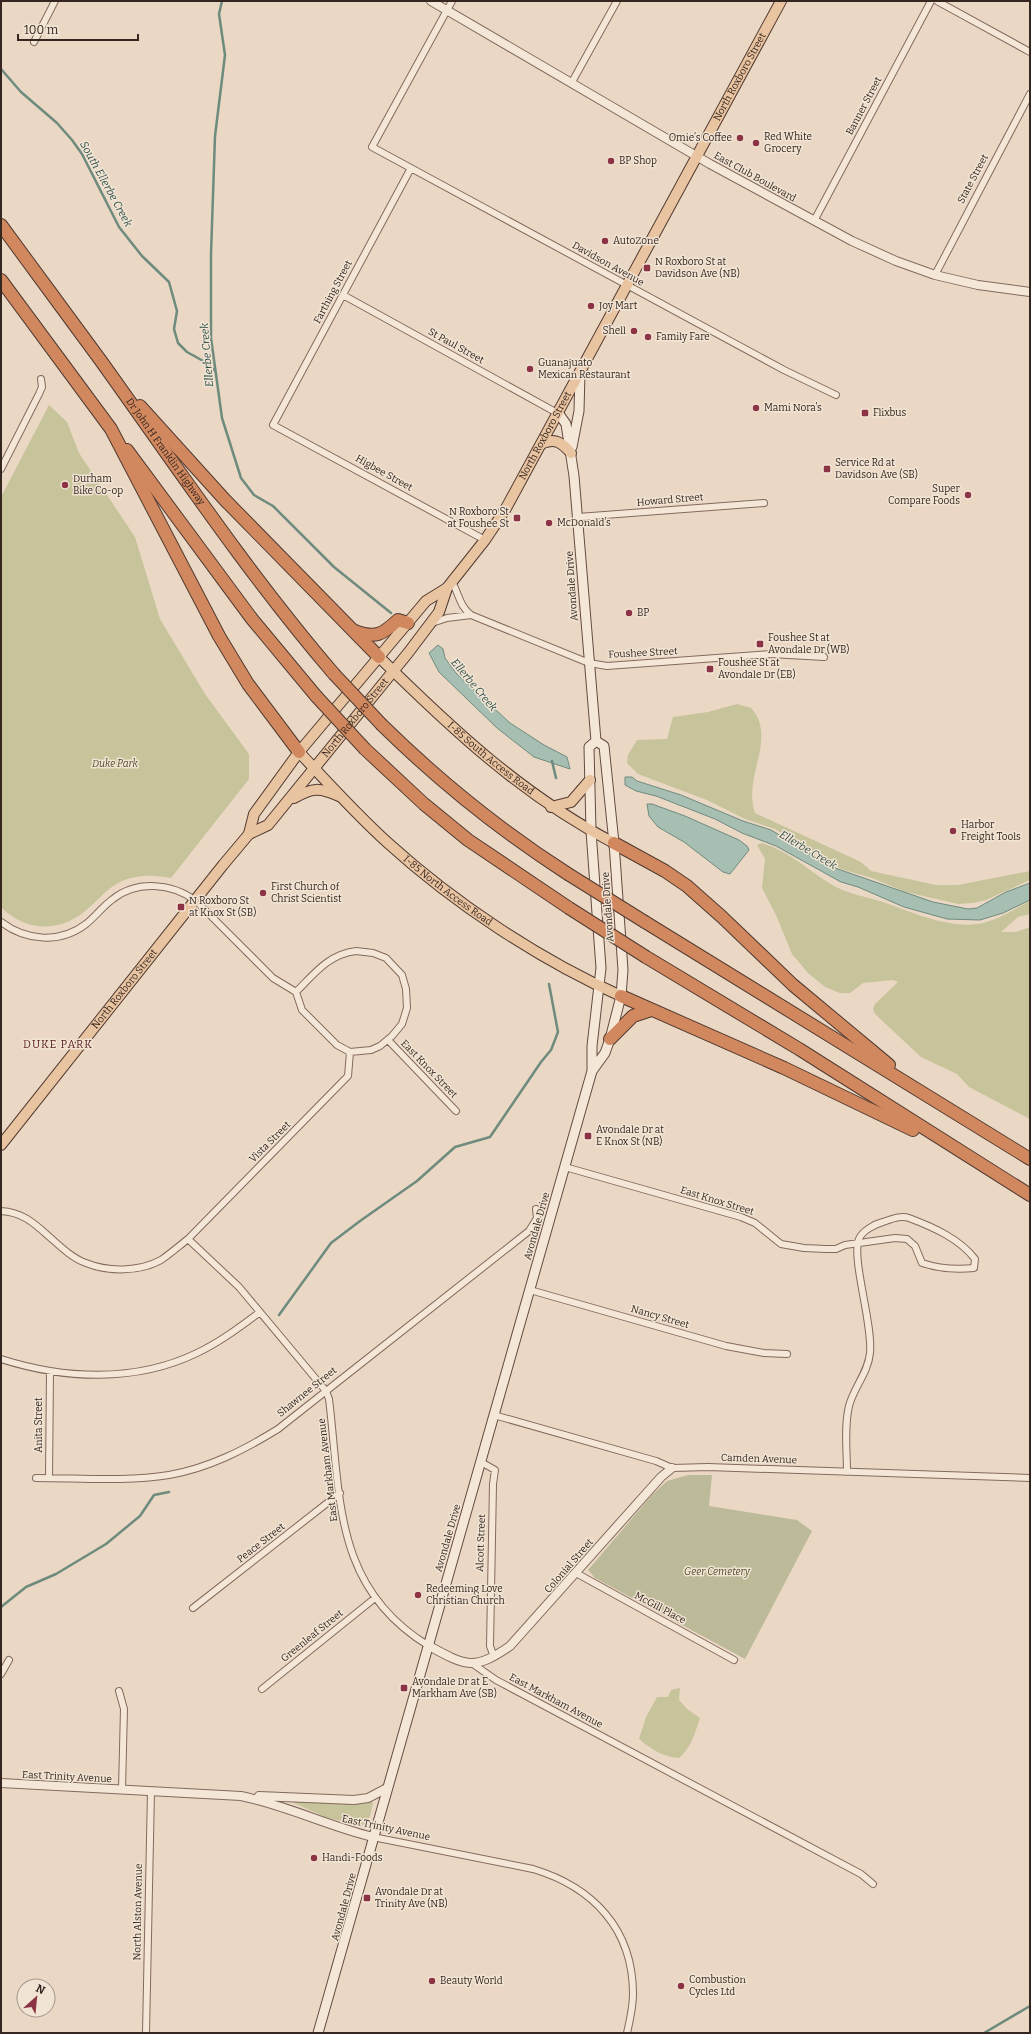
<svg xmlns="http://www.w3.org/2000/svg" width="1031" height="2034" viewBox="0 0 1031 2034" font-family="Bitter,serif">
	<rect width="100%" height="100%" fill="#ead8c5"/>
	<!-- green -->
	<path fill="#c7c39a" d="M49,405L67,422L79,453L135,537L160,619L205,694L249,754V779L171,878C154,875 139,874 122,881C106,888 97,902 84,912C58,933 24,931 1,907V497Z
		M737,704L751,708C754,712 758,716 759,721C769,750 744,780 755,813L861,862L871,871L936,885H958L1030,871V880L986,900L973,903L958,904L906,892L872,878L841,869L775,829L745,819L707,800L638,774L627,763L628,755L637,740L667,739L673,717L708,712Z
		M762,843C789,851 810,872 834,886C849,894 867,897 883,902C911,912 947,928 977,924C995,922 1014,909 1030,901V914L1018,917L1001,932H1016L1030,927V1119L969,1087L957,1074L921,1057L875,1014L873,1009L875,1004L898,982L893,980L863,983L850,993H840L825,987L808,973L792,954L776,915L762,888L765,859L757,845Z
		M680,1688L679,1700L687,1709L700,1718C695,1733 691,1748 679,1758C665,1758 649,1748 639,1739L646,1717L657,1697H668L671,1690Z
		M371,1800L373,1803C371,1811 370,1825 360,1826L325,1817L290,1801Z"/>
	<!-- cemetery -->
	<path fill="#bdba99" d="M688,1475H712L709,1506L797,1520L812,1531L745,1659L595,1578L588,1570L652,1495L667,1481Z"/>
	<!-- water -->
	<path fill="#a7beb2" stroke="#6e8b7e" d="M438,645L443,649L445,658L456,673L510,723L544,745L567,757L570,769L534,757L497,728L439,672L429,653Z
		M625,777H632L637,781L681,795L743,821L771,830L835,868L933,902L968,909L977,908L1006,892L1030,883V900L1003,913L980,920L947,919L904,907L858,887L841,882L776,846L742,833L715,819L656,796L636,791L625,785Z
		M647,804H652L685,816L739,840L747,846L749,850L730,874L723,872L684,842L658,827L649,816Z"/>
	<g fill="none" stroke-linecap="round" stroke-linejoin="round">
		<!-- stream -->
		<path stroke="#6e8b7e" stroke-width="2.5" d="M222,1L219,14L225,55L215,136L211,254V338L222,418L241,478L254,495L273,506L334,567L391,613
			M1,69L21,92L57,123L72,140L82,154L119,227L142,256L169,282L177,311L174,329L178,343L187,352L205,362L215,371
			M552,761L556,778
			M279,1315L331,1243L360,1221L417,1181L455,1147L490,1137L541,1062L551,1050L558,1032L549,984
			M1,1607L26,1587L56,1574L106,1544L140,1516L154,1495L169,1492
			M984,2033L1030,2006"/>
		<defs>
			<path id="minor" d="M452,1L372,147L784,370L836,395
				M937,1L1030,52
				M34,42L55,1
				M572,82L617,1
				M411,168L273,425L485,540
				M814,221L931,1
				M935,275L1030,94
				M343,295L559,414
				M1,469L39,394L42,387L41,379
				M578,517L764,503
				M452,582C459,594 460,607 471,615L589,663L607,666L771,654L824,657
				M432,623L447,618L471,615
				M1,922C26,941 60,944 86,924C96,916 103,906 113,899C137,880 172,883 196,901L273,978L296,992
				M356,951L373,953L386,958L402,975L406,989L407,1008L402,1024L392,1036L380,1046L371,1050L350,1052L337,1045L302,1010L296,992C314,974 329,954 356,951Z
				M388,1040L456,1111
				M565,1167L741,1217L755,1223L781,1244L804,1248L826,1249H836L845,1245L895,1238L907,1239L915,1246L922,1263C940,1269 955,1270 974,1268L975,1259C960,1239 933,1227 909,1218C901,1215 892,1219 883,1222C875,1224 862,1231 859,1239C851,1258 873,1324 870,1353C868,1373 854,1387 849,1406C844,1427 847,1451 847,1472
				M1,1211C24,1212 37,1226 53,1240C63,1249 74,1259 86,1263C108,1272 139,1272 161,1260C170,1254 179,1246 188,1239L348,1076L350,1052
				M188,1239L239,1287L326,1391L329,1399C341,1497 333,1588 429,1646
				M530,1290L726,1346L764,1353L787,1354
				M1,1359C64,1379 135,1383 197,1353C220,1342 240,1327 260,1312
				M494,1415L656,1461L672,1468L708,1467L1030,1478
				M481,1462L495,1470L493,1484L490,1646L494,1657
				M36,1478C80,1478 125,1482 169,1475C209,1468 244,1450 278,1429L529,1231L537,1218L536,1209
				M49,1478L50,1372
				M576,1573L734,1660
				M193,1608L340,1493
				M473,1664L496,1680L861,1874L873,1884
				M1,1674L9,1660
				M262,1689L375,1598
				M119,1691L124,1709L122,1789
				M373,1837L533,1869C593,1887 633,1929 633,1994C633,2007 630,2020 627,2033
				M146,2033L151,1791"/>
			<path id="tertiary" d="M431,1L710,164L852,241L896,261L935,275L978,285L1030,292
				M429,1646C466,1666 474,1671 510,1646L661,1477L672,1468
				M1,1783L241,1796C286,1805 328,1826 373,1837
				M259,1796L354,1800L368,1798L387,1788"/>
			<path id="secondary" d="M559,414L566,424L574,476L596,741
				M572,447L579,411L580,373
				M592,1071L605,1053L610,1039L621,996L623,970L614,843L604,746L596,741
				M318,2033L592,1071V1046L601,968L591,831L589,747L596,741"/>
			<g id="primary">
				<path d="M543,443C556,438 562,443 571,453"/>
				<path id="s1" d="M379,657C451,728 523,796 614,843"/>
				<path id="s2" d="M299,752C328,783 357,815 388,843C454,903 540,960 621,996"/>
				<path d="M294,798C312,788 319,787 339,796"/>
				<path d="M551,807L571,802L590,780"/>
				<path id="s3" d="M249,834L254,814L299,752L426,601L447,588L485,540L505,510L781,1"/>
				<path id="s4" d="M1,1145L223,865L249,834L268,825L408,653L439,612L447,588"/>
			</g>
			<g id="motorway">
				<path id="s5" d="M1,225C34,270 68,316 101,361C177,467 249,575 334,674"/>
				<path d="M1,280L111,429L219,636L248,684L299,752"/>
				<path d="M140,406L225,500L379,657"/>
				<path d="M127,450L252,619L316,696"/>
				<path d="M355,631C376,639 383,634 398,620L408,623"/>
				<path d="M382,725C439,781 501,831 568,874"/>
				<path d="M365,749L424,804L468,840L569,908"/>
				<path d="M614,843L665,871L687,886L722,917L793,985L889,1065"/>
				<path d="M645,922L1030,1159"/>
				<path d="M646,957L799,1049L1030,1195"/>
				<path d="M621,996L784,1068L913,1130"/>
				<path d="M610,1039L633,1016L651,1010"/>
			</g>
		</defs>
		<!-- minor casing -->
		<use href="#minor" stroke="#836a5d" stroke-width="8"/>
		<!-- tertiary casing -->
		<use href="#tertiary" stroke="#836a5d" stroke-width="10"/>
		<!-- secondary casing -->
		<use href="#secondary" stroke="#654b40" stroke-width="11"/>
		<!-- primary casing -->
		<use href="#primary" stroke="#513a31" stroke-width="12"/>
		<!-- motorway casing -->
		<use href="#motorway" stroke="#513a31" stroke-width="14"/>
		<!-- minor -->
		<use href="#minor" stroke="#f5e7d8" stroke-width="6"/>
		<!-- tertiary -->
		<use href="#tertiary" stroke="#f5e7d8" stroke-width="8"/>
		<!-- secondary -->
		<use href="#secondary" stroke="#f5e7d8" stroke-width="9"/>
		<!-- primary -->
		<use href="#primary" stroke="#e9c4a1" stroke-width="10"/>
		<!-- motorway -->
		<use href="#motorway" stroke="#d1885e" stroke-width="12"/>
		<defs>
			<path id="motorway-bridge" d="M334,674L382,725
				M316,696L365,749
				M568,874L645,922
				M569,908L646,957"/>
		</defs>
		<!-- motorway-bridge casing -->
		<use href="#motorway-bridge" stroke="#513a31" stroke-width="14" stroke-linecap="butt"/>
		<!-- motorway-bridge -->
		<use href="#motorway-bridge" stroke="#d1885e" stroke-width="12"/>
	</g>
	<!-- markers -->
	<g fill="#8c3345" stroke="#f2e4d4" stroke-width="1.5">
		<circle cx="740" cy="138" r="4"/>
		<circle cx="756" cy="143" r="4"/>
		<circle cx="611" cy="161" r="4"/>
		<circle cx="605" cy="241" r="4"/>
		<rect x="643" y="264" width="8" height="8" rx="2"/>
		<circle cx="591" cy="306" r="4"/>
		<circle cx="634" cy="331" r="4"/>
		<circle cx="648" cy="337" r="4"/>
		<circle cx="530" cy="369" r="4"/>
		<circle cx="756" cy="408" r="4"/>
		<rect x="861" y="409" width="8" height="8" rx="2"/>
		<rect x="823" y="465" width="8" height="8" rx="2"/>
		<circle cx="65" cy="485" r="4"/>
		<circle cx="968" cy="495" r="4"/>
		<rect x="513" y="514" width="8" height="8" rx="2"/>
		<circle cx="549" cy="523" r="4"/>
		<circle cx="629" cy="613" r="4"/>
		<rect x="756" y="640" width="8" height="8" rx="2"/>
		<rect x="706" y="665" width="8" height="8" rx="2"/>
		<circle cx="953" cy="831" r="4"/>
		<circle cx="263" cy="893" r="4"/>
		<rect x="177" y="903" width="8" height="8" rx="2"/>
		<rect x="584" y="1132" width="8" height="8" rx="2"/>
		<circle cx="418" cy="1595" r="4"/>
		<rect x="400" y="1684" width="8" height="8" rx="2"/>
		<circle cx="314" cy="1858" r="4"/>
		<rect x="363" y="1894" width="8" height="8" rx="2"/>
		<circle cx="432" cy="1981" r="4"/>
		<circle cx="681" cy="1986" r="4"/>
	</g>
	<g text-anchor="middle" dominant-baseline="central" stroke-width="3" stroke-linejoin="round" paint-order="stroke">
		<!-- street labels -->
		<g font-size="10" fill="#352620" stroke="#f2e4d4">
			<text stroke="none"><textPath href="#s3" startOffset="909">North Roxboro Street</textPath></text>
			<text transform="translate(864 106) rotate(-62)">Banner Street</text>
			<text transform="translate(755 177) rotate(29)">East Club Boulevard</text>
			<text transform="translate(973 179) rotate(-62)">State Street</text>
			<text transform="translate(608 264) rotate(29)">Davidson Avenue</text>
			<text transform="translate(333 292) rotate(-62)">Farthing Street</text>
			<text transform="translate(456 346) rotate(29)">St Paul Street</text>
			<text stroke="none"><textPath href="#s3" startOffset="501">North Roxboro Street</textPath></text>
			<text stroke="none"><textPath href="#s5" startOffset="280">Dr John H Franklin Highway</textPath></text>
			<text transform="translate(384 473) rotate(29)">Higbee Street</text>
			<text transform="translate(670 500) rotate(-5)">Howard Street</text>
			<text transform="translate(572 586) rotate(-94)">Avondale Drive</text>
			<text transform="translate(643 653) rotate(-3)">Foushee Street</text>
			<text stroke="none"><textPath href="#s4" startOffset="557">North Roxboro Street</textPath></text>
			<text stroke="none"><textPath href="#s1" startOffset="151">I-85 South Access Road</textPath></text>
			<text stroke="none"><textPath href="#s2" startOffset="204">I-85 North Access Road</textPath></text>
			<text transform="translate(608 907) rotate(-94)">Avondale Drive</text>
			<text stroke="none"><textPath href="#s4" startOffset="199">North Roxboro Street</textPath></text>
			<text transform="translate(429 1069) rotate(46)">East Knox Street</text>
			<text transform="translate(270 1142) rotate(-45)">Vista Street</text>
			<text transform="translate(717 1201) rotate(17)">East Knox Street</text>
			<text transform="translate(537 1226) rotate(-74)">Avondale Drive</text>
			<text transform="translate(660 1317) rotate(16)">Nancy Street</text>
			<text transform="translate(307 1392) rotate(-39)">Shawnee Street</text>
			<text transform="translate(39 1425) rotate(-90)">Anita Street</text>
			<text transform="translate(759 1459) rotate(2)">Camden Avenue</text>
			<text transform="translate(328 1470) rotate(-97)">East Markham Avenue</text>
			<text transform="translate(448 1538) rotate(-74)">Avondale Drive</text>
			<text transform="translate(261 1543) rotate(-38)">Peace Street</text>
			<text transform="translate(481 1543) rotate(-88)">Alcott Street</text>
			<text transform="translate(569 1566) rotate(-49)">Colonial Street</text>
			<text transform="translate(660 1608) rotate(28)">McGill Place</text>
			<text transform="translate(312 1636) rotate(-39)">Greenleaf Street</text>
			<text transform="translate(556 1701) rotate(28)">East Markham Avenue</text>
			<text transform="translate(67 1777) rotate(3)">East Trinity Avenue</text>
			<text transform="translate(386 1828) rotate(12)">East Trinity Avenue</text>
			<text transform="translate(344 1907) rotate(-75)">Avondale Drive</text>
			<text transform="translate(138 1912) rotate(-89)">North Alston Avenue</text>
		</g>
		<!-- poi labels -->
		<g font-size="10" fill="#352620" stroke="#f2e4d4" text-anchor="start">
			<text x="764" y="137">Red White<tspan x="764" dy="12">Grocery</tspan></text>
			<text x="732" y="138" text-anchor="end">Omie’s Coffee</text>
			<text x="619" y="161">BP Shop</text>
			<text x="613" y="241">AutoZone</text>
			<text x="655" y="262">N Roxboro St at<tspan x="655" dy="12">Davidson Ave (NB)</tspan></text>
			<text x="599" y="306">Joy Mart</text>
			<text x="626" y="331" text-anchor="end">Shell</text>
			<text x="656" y="337">Family Fare</text>
			<text x="538" y="363">Guanajuato<tspan x="538" dy="12">Mexican Restaurant</tspan></text>
			<text x="764" y="408">Mami Nora's</text>
			<text x="873" y="413">Flixbus</text>
			<text x="835" y="463">Service Rd at<tspan x="835" dy="12">Davidson Ave (SB)</tspan></text>
			<text x="73" y="479">Durham<tspan x="73" dy="12">Bike Co-op</tspan></text>
			<text x="960" y="489" text-anchor="end">Super<tspan x="960" dy="12">Compare Foods</tspan></text>
			<text x="509" y="512" text-anchor="end">N Roxboro St<tspan x="509" dy="12">at Foushee St</tspan></text>
			<text x="557" y="523">McDonald's</text>
			<text x="637" y="613">BP</text>
			<text x="768" y="638">Foushee St at<tspan x="768" dy="12">Avondale Dr (WB)</tspan></text>
			<text x="718" y="663">Foushee St at<tspan x="718" dy="12">Avondale Dr (EB)</tspan></text>
			<text x="961" y="825">Harbor<tspan x="961" dy="12">Freight Tools</tspan></text>
			<text x="271" y="887">First Church of<tspan x="271" dy="12">Christ Scientist</tspan></text>
			<text x="189" y="901">N Roxboro St<tspan x="189" dy="12">at Knox St (SB)</tspan></text>
			<text x="596" y="1130">Avondale Dr at<tspan x="596" dy="12">E Knox St (NB)</tspan></text>
			<text x="426" y="1589">Redeeming Love<tspan x="426" dy="12">Christian Church</tspan></text>
			<text x="412" y="1682">Avondale Dr at E<tspan x="412" dy="12">Markham Ave (SB)</tspan></text>
			<text x="322" y="1858">Handi-Foods</text>
			<text x="375" y="1892">Avondale Dr at<tspan x="375" dy="12">Trinity Ave (NB)</tspan></text>
			<text x="689" y="1980">Combustion<tspan x="689" dy="12">Cycles Ltd</tspan></text>
			<text x="440" y="1981">Beauty World</text>
		</g>
		<!-- park labels -->
		<g font-size="10" font-style="italic" fill="#4d4f28" stroke="#f2e4d4">
			<text x="115" y="764">Duke Park</text>
			<text x="717" y="1572">Geer Cemetery</text>
		</g>
		<!-- water labels -->
		<g font-size="11" font-style="italic" fill="#30534a" stroke="#f2e4d4">
			<text transform="translate(106 184) rotate(61)">South Ellerbe Creek</text>
			<text transform="translate(207 355) rotate(-95)">Ellerbe Creek</text>
			<text transform="translate(474 685) rotate(50)">Ellerbe Creek</text>
			<text transform="translate(808 850) rotate(31)">Ellerbe Creek</text>
		</g>
		<!-- neighbourhood labels -->
		<g font-size="11" letter-spacing="1" fill="#5d2423" stroke="#f2e4d4">
			<text x="58" y="1044">DUKE PARK</text>
		</g>
	</g>
	<!-- border -->
	<rect width="1031" height="2034" fill="none" stroke="#352620" stroke-width="4"/>
	<!-- north arrow -->
	<g transform="translate(36 1998) rotate(27)"><circle r="19" fill="#f2e4d4" stroke="#a6988c"/>
	<path d="M0-3L7 15L0 10L-7 15Z" fill="#8c3345"/>
	<text y="-6" font-size="11" font-weight="bold" text-anchor="middle" fill="#352620">N</text>
	</g>
	<!-- scale -->
	<path d="M18 34v6h120v-6" fill="none" stroke="#352620" stroke-width="2"/>
	<text x="24" y="34" font-size="12" fill="#352620" stroke="#f2e4d4" stroke-width="3" paint-order="stroke">100 m</text>
</svg>
